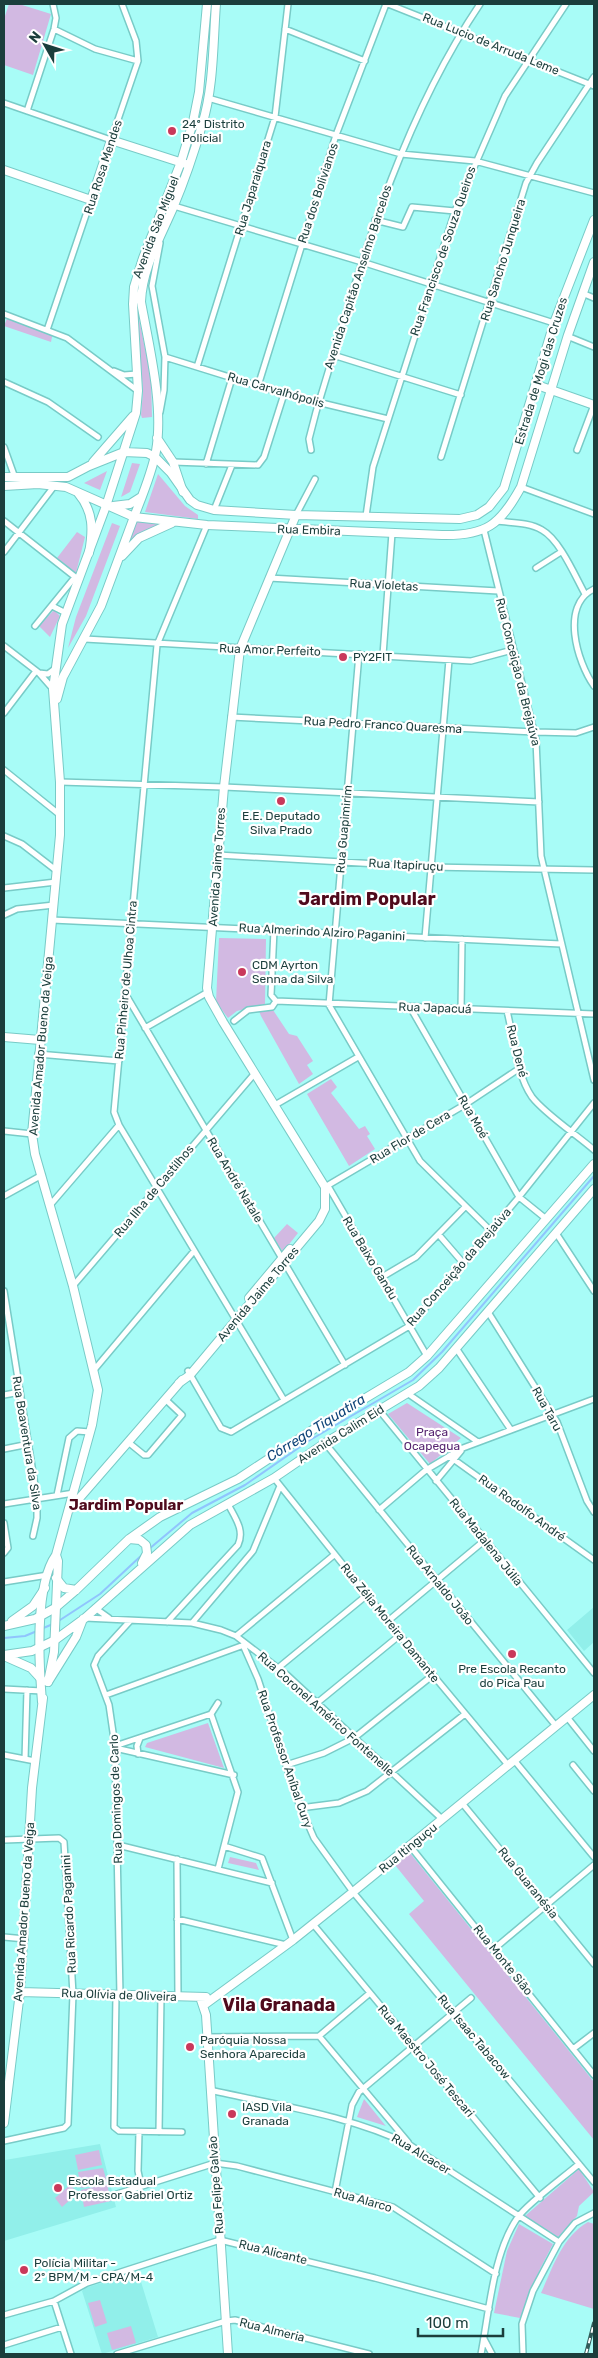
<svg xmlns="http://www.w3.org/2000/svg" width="598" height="2358" viewBox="0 0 598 2358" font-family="Rubik,sans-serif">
	<rect width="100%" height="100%" fill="#a8fcf7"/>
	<!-- built -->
	<path fill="#91efea" d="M594,1607V1642L584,1651L567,1630Z
		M100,2144L116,2207L4,2241L5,2160Z
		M138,2272L158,2337L102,2354L82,2291L85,2288Z"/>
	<!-- green -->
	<path fill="#d2b9e2" d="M9,4H19L51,14L33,75L4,65V19Z
		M137,309L151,378L152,417L142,418L141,415L143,392Z
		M8,316L53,332L51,342L4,326Z
		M132,463L140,464L130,492L121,497Z
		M107,471L100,490L84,483Z
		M158,474L185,506L198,515V519L145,512Z
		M136,519L175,524L130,546L120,564Z
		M112,523L120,526L86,616L68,648L76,617Z
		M77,532L85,537L76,573L57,558Z
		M54,610L60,616L50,637L39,626Z
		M219,938L266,939L265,1004L237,1011L228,1018L216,1002Z
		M266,1009L273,1010L289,1034L297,1036L313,1061L307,1065L313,1074L299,1084L261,1016L259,1011Z
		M331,1079L337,1087L331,1093L359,1129L365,1126L370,1134L367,1136L375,1149L349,1166L307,1094Z
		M287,1224L298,1233L283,1252L274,1238Z
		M407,1403L461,1438L430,1464L388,1414Z
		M208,1723L224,1768L145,1747L147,1743Z
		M410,1853L594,2082V2140L409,1914L424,1901L395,1865Z
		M230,1857L256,1863L259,1870L228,1863Z
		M364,2099L385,2125L386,2126L357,2117Z
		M99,2150L102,2165L78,2170L75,2155Z
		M103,2168L107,2182L81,2188L78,2172Z
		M579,2169L594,2192L579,2206L577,2216L558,2237L525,2216Z
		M107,2184L111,2201L84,2207L81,2190Z
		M70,2185L78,2193L62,2207L55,2198Z
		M588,2222L594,2224V2309L541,2293C553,2267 562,2237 588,2222Z
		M519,2224L553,2244L540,2269L520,2318L494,2313L507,2251Z
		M100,2300L107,2323L95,2327L88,2303Z
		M131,2326L136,2343L112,2350L107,2333Z"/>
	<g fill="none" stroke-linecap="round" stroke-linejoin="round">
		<!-- stream -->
		<path stroke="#90c4fd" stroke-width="2" d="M149,1549L192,1513L245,1485L310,1440L413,1380L442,1352L594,1176
			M57,1622L100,1594L143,1554
			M41,1629L53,1624
			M4,1638L25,1636L37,1631"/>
		<defs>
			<path id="street" d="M388,4L594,86
				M54,29L95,49L138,61
				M285,29L365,61
				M208,98L401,154L475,161L594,193
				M4,103L111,140L138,61L136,41L122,4
				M27,111L54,29L56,18L53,4
				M174,206L362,262L554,323
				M375,220L403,227L412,207L455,211
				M160,243L152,286L165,357L164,390L160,412
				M582,293L594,298
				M4,314L67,338L138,391
				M47,330L91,200
				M567,336L594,347
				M333,355L461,395
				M165,357L284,394L388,419
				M197,367L275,117L288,4
				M114,371L124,375L137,374
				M4,382L48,402L98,437
				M258,386L336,135L386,4
				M4,447L14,475
				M311,450L309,439L316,412C359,271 397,127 480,4
				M577,450L594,405
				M441,457L526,183L537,163L594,77
				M173,462L258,465L264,457L284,394
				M206,464L232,378
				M521,487L594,514
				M214,510L232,465
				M296,515L315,479
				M366,516L373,467L455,211L505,96L566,4
				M4,521L79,580
				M497,521C511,523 529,522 542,530C560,540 575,576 585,594
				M207,525L157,645L114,1112L119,1125L284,1400
				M484,530L536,740L541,856L594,1080
				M4,552L55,485
				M536,568L561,552
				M269,578L498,591
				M594,589C560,605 577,662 594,686
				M52,606L66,613
				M35,626L75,577
				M85,639L471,661L512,650
				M4,646L39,673L53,689
				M383,655L392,533
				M39,673L48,674L56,668
				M4,713L36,671
				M231,717L535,732L576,733L594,727
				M4,770L60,815
				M60,782L224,787L539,802
				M4,836L22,844L57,871
				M218,855L431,867L594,870
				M4,888L56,882
				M4,915L17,909L54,905
				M52,920L561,944
				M274,930L271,995L276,1001L594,1014
				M425,938L449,660
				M126,995L345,1365
				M329,1005L359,654
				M329,1005L420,1161L491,1231
				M410,1007L519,1197L545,1218
				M461,1010L462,939
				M507,1011C514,1038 516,1074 532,1097C545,1114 577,1135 594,1150
				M234,1021L248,1010L272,1007L276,1001
				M145,1028L208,992
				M38,1054L119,1061
				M275,1105L358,1057
				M4,1131L32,1134
				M328,1186L427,1356
				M325,1187L466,1104L520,1068
				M4,1196L42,1175
				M51,1204L119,1125
				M556,1233L594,1291
				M439,1235L464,1264
				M382,1277L416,1257L465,1207
				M73,1286L255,1073
				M4,1291L37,1498V1518L33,1536
				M488,1312L557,1422L587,1501L594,1512
				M456,1348L511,1430
				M94,1370L194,1251
				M188,1371L221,1428L231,1432L411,1325L519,1197L594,1103
				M407,1393L478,1442
				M4,1395L20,1392
				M379,1410L594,1673
				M128,1442L144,1455H148L182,1415L165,1399
				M325,1443L556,1726
				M4,1449L29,1444
				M449,1456L594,1560
				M274,1478L388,1621L508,1765
				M436,1481L461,1451
				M57,1495L69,1438L77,1431L90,1432
				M4,1504L74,1493
				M379,1510L426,1470L463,1448L594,1399
				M4,1523L8,1548L4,1553
				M4,1582L48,1575
				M95,1608L109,1618
				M85,1618L192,1623L221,1630L236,1636L287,1675L442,1819
				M388,1621L485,1540
				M167,1622L238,1545C245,1530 235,1518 228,1504
				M192,1623L253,1551L280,1486
				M236,1636L334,1555
				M243,1645L258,1679L297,1799L314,1838L353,1892L594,2182
				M278,1668L367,1595
				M4,1689L42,1691
				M106,1695L244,1645
				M218,1703L211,1714L238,1792L218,1869
				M317,1703L400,1635
				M567,1717L594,1751
				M115,1746L211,1714
				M115,1748L234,1775
				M138,1754L137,1746L140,1738
				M4,1755L35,1761
				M25,1759L27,1690
				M514,1760L594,1857
				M286,1765L324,1753L354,1738L433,1675
				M573,1765L594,1791
				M462,1803L594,1964
				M300,1808L339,1803L367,1791L465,1714
				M4,1840L59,1838L64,1842L73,1994L68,2124L64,2128L4,2141
				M118,1845L272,1883
				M224,1846L262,1858L293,1940
				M410,1846L594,2075
				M177,1859L178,1997
				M177,1919L286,1945
				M313,1924L540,2198
				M4,1937L25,1939
				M494,1949L594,1865
				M116,1995L114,2127L119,2131L182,2132
				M120,1995L115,1746L109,1705L94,1665L98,1656L130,1621
				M319,2036L408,2142
				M207,2037L319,2036L370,1993
				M573,2049L594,2033
				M210,2090C275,2105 349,2115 410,2145L559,2242
				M139,2132L138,2171L141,2185
				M159,2132L161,1996
				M335,2192L352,2105L359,2092L471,1998
				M117,2194L215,2163L237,2166L393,2207L496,2274
				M54,2301L71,2354
				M4,2315L54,2301L87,2283L220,2240L375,2278L489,2309
				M484,2339L492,2354
				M4,2345L62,2327
				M117,2354L226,2321L235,2320L369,2354
				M481,2354C489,2313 493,2252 518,2217C529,2202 564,2177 579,2164
				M523,2354L522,2324L533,2291L559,2242L575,2223L594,2213"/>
			<path id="secondary" d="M4,170L91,200L111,140L189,165
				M537,385L594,405
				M155,457L171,473L190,500L197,505L214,510L296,515L460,519L477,515L489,507L504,488L554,323L594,220
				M122,556L139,538L172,523
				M57,699L63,677L101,606L134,517L207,525L442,535C486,536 500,525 521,487L568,335L594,262
				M4,1037L40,1040
				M249,1298L290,1249
				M179,1383L190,1375L319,1221L325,1209V1187L223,1022L209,997L207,988L224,787L240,649L296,515
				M70,1509L182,1380
				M48,1682L54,1652L58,1561L56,1555
				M42,1702C39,1664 34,1586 56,1555L92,1425L98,1390L73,1286L35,1154L32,1134L60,835V782L53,689L62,624L106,506
				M20,1992L206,1997
				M200,1997L206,2015L228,2354
				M204,2005L293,1940L353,1892L594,1695
				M4,2123L20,1992L32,1788L43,1698"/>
			<path id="primary" d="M157,438L173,462L183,492
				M93,462L133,416
				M4,477H68L89,466L124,452L147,453L155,457
				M4,486L38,484L66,487L134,517C142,496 152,473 156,451C164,406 149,346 141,302C142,269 160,238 173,208C184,182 194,153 202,125C214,87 213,43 216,4
				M78,493C94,512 93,530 89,553
				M106,506L136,413L138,391L133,304L134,287L143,258L181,162L193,122L199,92L207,4
				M113,506L130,504L141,497
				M129,1539L140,1540L146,1545L147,1553L142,1563
				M56,1578L64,1588L76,1590
				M12,1621L33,1606L45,1588
				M4,1626L35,1619L55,1608L76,1590L129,1539L160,1517L238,1479L314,1429L409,1372L427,1356L594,1164
				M4,1655L32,1651L55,1640L85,1618L190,1525L274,1478L325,1443L419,1386L439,1368L594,1189
				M4,1656L31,1668L41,1679
				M48,1682L76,1637L83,1619"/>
		</defs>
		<!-- street casing -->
		<use href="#street" stroke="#78cbc7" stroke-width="8"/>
		<!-- secondary casing -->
		<use href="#secondary" stroke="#78cbc7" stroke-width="10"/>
		<!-- primary casing -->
		<use href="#primary" stroke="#78cbc7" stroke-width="10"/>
		<!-- street -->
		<use href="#street" stroke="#fff" stroke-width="5"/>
		<!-- secondary -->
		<use href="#secondary" stroke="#fff" stroke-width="8"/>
		<!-- primary -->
		<use href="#primary" stroke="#fff" stroke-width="8"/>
		<defs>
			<path id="rail" d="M586,2354L594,2323"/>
		</defs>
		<!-- rail casing -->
		<use href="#rail" stroke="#315b59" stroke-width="4"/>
		<!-- rail -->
		<use href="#rail" stroke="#fff" stroke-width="2" stroke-dasharray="5.5" stroke-linecap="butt"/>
	</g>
	<!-- markers -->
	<g fill="#c9395b" stroke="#fff" stroke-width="2">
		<circle cx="172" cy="131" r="5"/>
		<circle cx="343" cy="657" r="5"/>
		<circle cx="281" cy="801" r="5"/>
		<circle cx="242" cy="972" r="5"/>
		<circle cx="512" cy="1654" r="5"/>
		<circle cx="190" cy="2047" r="5"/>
		<circle cx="232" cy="2114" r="5"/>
		<circle cx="58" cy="2188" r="5"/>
		<circle cx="24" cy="2270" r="5"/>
	</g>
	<g text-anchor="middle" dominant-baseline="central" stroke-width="4.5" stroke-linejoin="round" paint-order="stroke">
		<!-- street labels -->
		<g font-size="12" fill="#1b3e3c" stroke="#fff">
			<text transform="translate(491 44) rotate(22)">Rua Lucio de Arruda Leme</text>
			<text transform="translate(103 167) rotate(-72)">Rua Rosa Mendes</text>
			<text transform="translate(253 188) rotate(-73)">Rua Japaraiquara</text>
			<text transform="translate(318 193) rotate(-72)">Rua dos Bolivianos</text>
			<text transform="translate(156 227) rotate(-69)">Avenida São Miguel</text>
			<text transform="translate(443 251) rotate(-71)">Rua Francisco de Souza Queiros</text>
			<text transform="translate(503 260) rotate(-73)">Rua Sancho Junqueira</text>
			<text transform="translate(358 277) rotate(-72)">Avenida Capitão Anselmo Barcelos</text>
			<text transform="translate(541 371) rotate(-73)">Estrada de Mogi das Cruzes</text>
			<text transform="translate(276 390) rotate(16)">Rua Carvalhópolis</text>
			<text transform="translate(309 530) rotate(2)">Rua Embira</text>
			<text transform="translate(384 585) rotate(3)">Rua Violetas</text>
			<text transform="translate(270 650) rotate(2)">Rua Amor Perfeito</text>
			<text transform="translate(518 672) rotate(76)">Rua Conceição da Brejaúva</text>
			<text transform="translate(383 725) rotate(3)">Rua Pedro Franco Quaresma</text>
			<text transform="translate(344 829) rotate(-85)">Rua Guapimirim</text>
			<text transform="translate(406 865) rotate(3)">Rua Itapiruçu</text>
			<text transform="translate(217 867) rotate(-86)">Avenida Jaime Torres</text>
			<text transform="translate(322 932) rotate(3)">Rua Almerindo Alziro Paganini</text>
			<text transform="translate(126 980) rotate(-85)">Rua Pinheiro de Ulhoa Cintra</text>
			<text transform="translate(435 1008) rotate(2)">Rua Japacuá</text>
			<text transform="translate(41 1046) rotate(-85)">Avenida Amador Bueno da Veiga</text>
			<text transform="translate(517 1051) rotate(76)">Rua Dené</text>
			<text transform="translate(473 1117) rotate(60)">Rua Moé</text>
			<text transform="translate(410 1137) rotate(-31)">Rua Flor de Cera</text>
			<text transform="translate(235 1180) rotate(59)">Rua André Natale</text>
			<text transform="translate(154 1191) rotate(-50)">Rua Ilha de Castilhos</text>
			<text transform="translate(370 1258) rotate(59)">Rua Baixo Gandu</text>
			<text transform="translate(459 1267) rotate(-49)">Rua Conceição da Brejaúva</text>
			<text transform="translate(258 1294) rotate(-50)">Avenida Jaime Torres</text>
			<text transform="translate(547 1409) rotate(61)">Rua Taru</text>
			<text transform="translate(341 1434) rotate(-32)">Avenida Calim Eid</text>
			<text transform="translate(27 1443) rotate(81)">Rua Boaventura da Silva</text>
			<text transform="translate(522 1508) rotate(36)">Rua Rodolfo André</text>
			<text transform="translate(486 1542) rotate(51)">Rua Madalena Júlia</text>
			<text transform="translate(440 1585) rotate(51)">Rua Arnaldo João</text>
			<text transform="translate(390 1623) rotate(51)">Rua Zélia Moreira Damante</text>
			<text transform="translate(326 1714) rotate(42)">Rua Coronel Américo Fontenelle</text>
			<text transform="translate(285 1759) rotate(71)">Rua Professor Aníbal Cury</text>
			<text transform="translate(116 1799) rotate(-92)">Rua Domingos de Carlo</text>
			<text transform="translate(408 1848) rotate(-39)">Rua Itinguçu</text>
			<text transform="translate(528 1883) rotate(51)">Rua Guaranésia</text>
			<text transform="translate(24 1912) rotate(-86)">Avenida Amador Bueno da Veiga</text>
			<text transform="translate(69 1914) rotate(-93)">Rua Ricardo Paganini</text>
			<text transform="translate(503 1960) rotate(51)">Rua Monte Sião</text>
			<text transform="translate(119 1995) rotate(2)">Rua Olívia de Oliveira</text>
			<text transform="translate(474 2037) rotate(50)">Rua Isaac Tabacow</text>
			<text transform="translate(426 2061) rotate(50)">Rua Maestro José Tescari</text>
			<text transform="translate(421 2154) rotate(31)">Rua Alcacer</text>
			<text transform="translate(216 2185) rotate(-94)">Rua Felipe Galvão</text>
			<text transform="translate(363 2200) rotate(16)">Rua Alarco</text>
			<text transform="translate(273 2252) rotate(14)">Rua Alicante</text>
			<text transform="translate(272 2330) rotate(14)">Rua Almeria</text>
		</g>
		<!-- poi labels -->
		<g font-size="12" fill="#1b3e3c" stroke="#fff" text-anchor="start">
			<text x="182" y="124">24º Distrito<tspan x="182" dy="14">Policial</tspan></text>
			<text x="353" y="657">PY2FIT</text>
			<text x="281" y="816" text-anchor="middle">E.E. Deputado<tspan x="281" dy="14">Silva Prado</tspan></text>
			<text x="252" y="965">CDM Ayrton<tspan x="252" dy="14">Senna da Silva</tspan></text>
			<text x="512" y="1669" text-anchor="middle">Pre Escola Recanto<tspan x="512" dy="14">do Pica Pau</tspan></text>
			<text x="200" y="2040">Paróquia Nossa<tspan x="200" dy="14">Senhora Aparecida</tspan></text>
			<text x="242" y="2107">IASD Vila<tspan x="242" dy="14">Granada</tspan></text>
			<text x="68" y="2181">Escola Estadual<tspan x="68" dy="14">Professor Gabriel Ortiz</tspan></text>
			<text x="34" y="2263">Polícia Militar -<tspan x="34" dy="14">2º BPM/M - CPA/M-4</tspan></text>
		</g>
		<!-- park labels -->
		<g font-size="12" fill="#572671" stroke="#fff">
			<text x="432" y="1432">Praça<tspan x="432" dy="14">Ocapegua</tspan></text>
		</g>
		<!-- water labels -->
		<g font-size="14" font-style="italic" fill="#0f4579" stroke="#fff">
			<text transform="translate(316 1428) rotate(-32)">Córrego Tiquatira</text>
		</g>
		<!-- quarter labels -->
		<g font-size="15" font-weight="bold" fill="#4f0a1c" stroke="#fff">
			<text x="126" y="1505">Jardim Popular</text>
		</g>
		<!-- district labels -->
		<g font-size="18" font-weight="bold" fill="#4f0a1c" stroke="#fff">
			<text x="367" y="899">Jardim Popular</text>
			<text x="279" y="2005">Vila Granada</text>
		</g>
	</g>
	<!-- border -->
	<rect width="598" height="2358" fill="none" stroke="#1b3e3c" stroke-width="10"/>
	<!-- north arrow -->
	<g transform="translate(45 45) rotate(309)" stroke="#ffffff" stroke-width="4" paint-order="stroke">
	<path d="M0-4L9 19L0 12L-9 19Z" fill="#1b3e3c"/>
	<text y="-8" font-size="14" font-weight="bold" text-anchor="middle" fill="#1b3e3c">N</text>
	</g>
	<!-- scale -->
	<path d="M418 2328v8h85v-8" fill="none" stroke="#1b3e3c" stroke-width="2.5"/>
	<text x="426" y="2328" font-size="15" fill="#1b3e3c" stroke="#ffffff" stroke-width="4" paint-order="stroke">100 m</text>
</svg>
